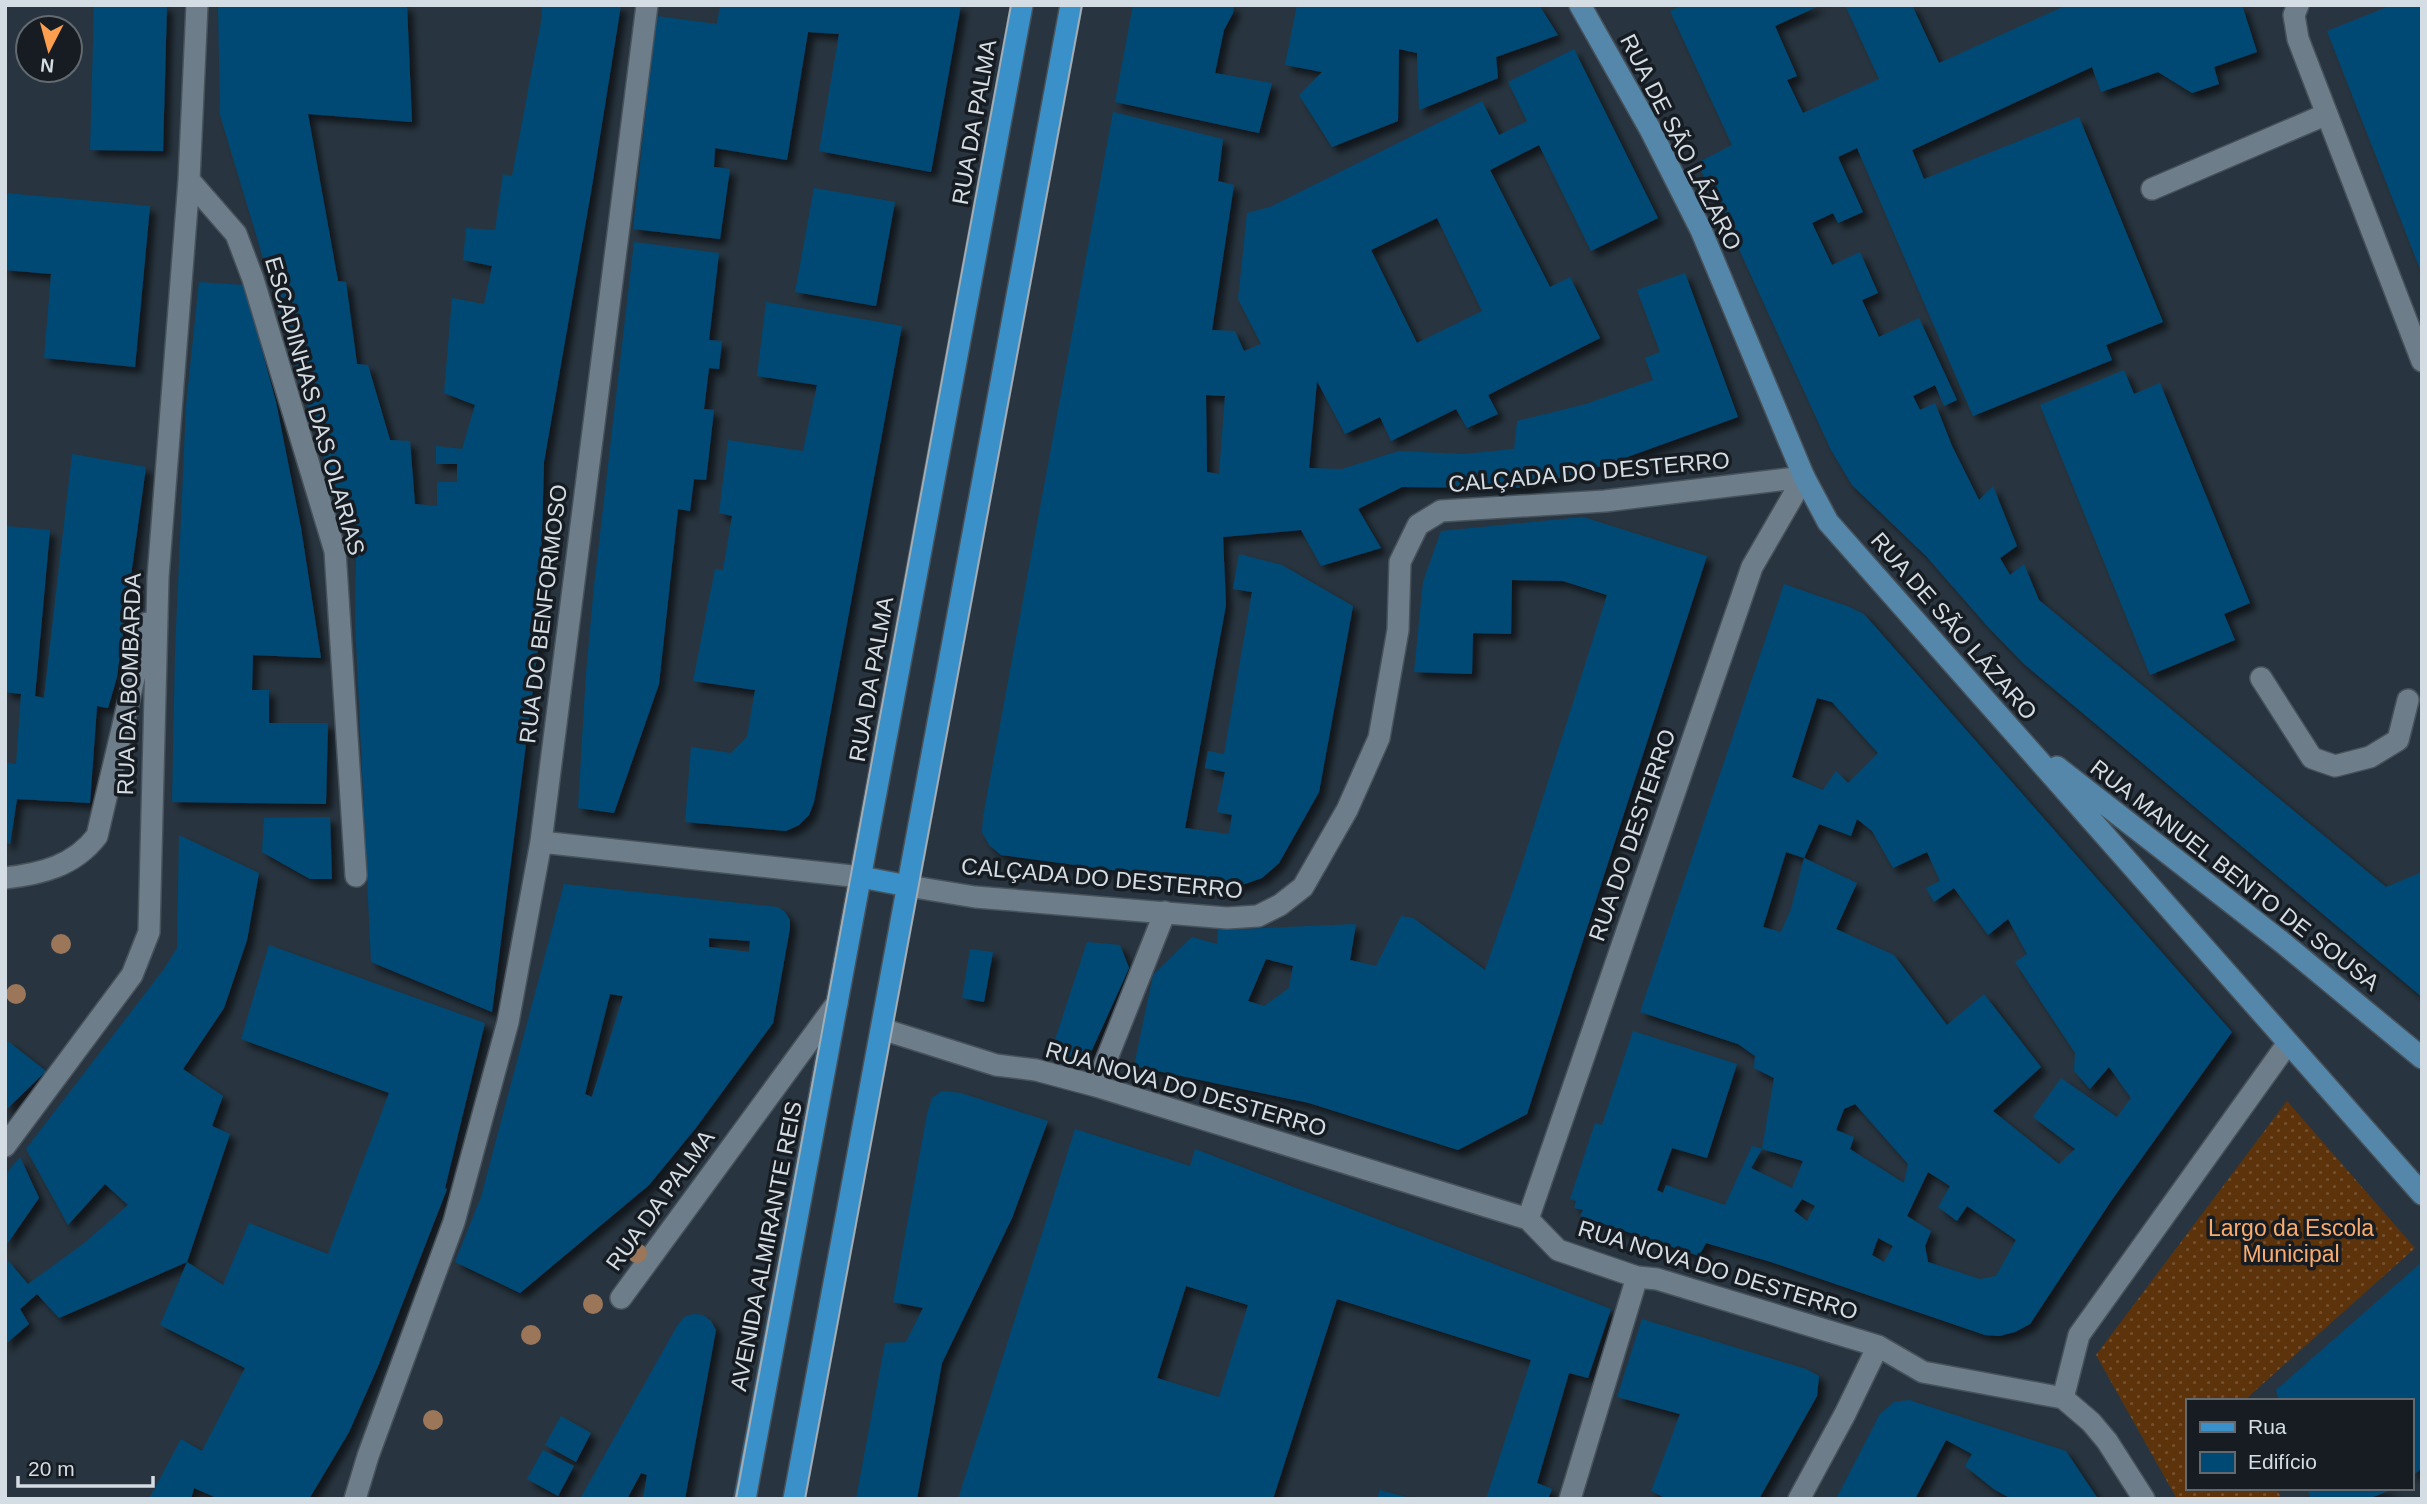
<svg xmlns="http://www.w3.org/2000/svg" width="2427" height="1504" viewBox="0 0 2427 1504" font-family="Helvetica,sans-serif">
	<defs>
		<pattern id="garden-dots" width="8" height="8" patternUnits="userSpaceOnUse" patternTransform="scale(1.75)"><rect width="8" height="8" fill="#5d330b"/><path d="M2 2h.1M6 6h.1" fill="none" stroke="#73502e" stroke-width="1.8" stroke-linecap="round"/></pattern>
		<filter id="shadow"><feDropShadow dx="6" dy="6" stdDeviation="3.5" flood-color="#0009"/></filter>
	</defs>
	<rect width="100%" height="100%" fill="#283540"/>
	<!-- garden -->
	<path fill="url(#garden-dots)" d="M2287,1101L2415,1248L2248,1397L2249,1401H2187V1488H2277L2281,1499H2177L2096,1355Z"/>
	<!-- building -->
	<path fill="#004974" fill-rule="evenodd" filter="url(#shadow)" d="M94,5H167L163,151L90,150Z
		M218,5H407L412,122L308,114L338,281L346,282L357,364L368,365L390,440L410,441L415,504L437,506V482H457V464H436V446L462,449L475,405L444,393L452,298L484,304L492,266L463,260L466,228L495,230L503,174L512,176L541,22L542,5H621L592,186L544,462L539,641L492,1012L371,962L355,620L356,559L317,437L220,115Z
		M720,5H961L931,172L819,151L839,34L808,32L787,160L715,148L714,167L730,169L720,239L633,229L656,16L717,24Z
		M1133,5H1234L1233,13L1224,30L1215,73L1272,83L1259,133L1115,102Z
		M1297,5H1539L1558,35L1496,57L1498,78L1419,110L1417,53L1399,49L1398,121L1332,147L1299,95L1322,72L1285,65Z
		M1683,5H1821L1775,26L1797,76L1787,80L1803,113L1879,79L1845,5H1912L1939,63L2067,5H2242L2257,52L2214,67L2219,84L2192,93L2158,72L2101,92L2092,67L1912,150L1924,179L2079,117L2163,322L2106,345L2112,360L1973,416L1857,148L1838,157L1863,212L1838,223L1833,213L1812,223L1832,265L1860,252L1878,293L1862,300L1879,337L1919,318L1957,400L1944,406L1935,385L1913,396L1920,410L1935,403L1952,446L1979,500L1993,486L2017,546L2000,558L2010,575L2024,564L2039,600L2386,887L2422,872V997L2024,664L1988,627L1926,556L1852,485L1831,450L1721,210L1697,163L1732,145L1670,11Z
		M2392,5H2422V274L2327,31Z
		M1574,49L1658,218L1591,251L1539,145L1490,170L1550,287L1570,277L1600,338L1488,395L1498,414L1467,428L1456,409L1391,441L1380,417L1345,434L1317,381L1309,468L1342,469L1399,451L1463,454L1514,449L1517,421L1586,404L1653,380L1645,358L1660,352L1637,290L1685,273L1738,417L1608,464L1526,488L1402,487L1358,509L1381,548L1321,566L1301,530L1223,537L1226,605L1185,828L1229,834L1232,815L1217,812L1225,772L1205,768L1208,751L1224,754L1252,592L1233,589L1239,554L1282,565L1353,606L1319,792L1279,863L1262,878L1239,886H1230L1001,855L989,845L982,832L983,817L1113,112L1223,139L1218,181L1234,185L1212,330L1235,331L1244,351L1261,344L1238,299L1247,213L1270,207L1482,101L1499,135L1527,121L1508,82ZM1437,218L1482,311L1417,343L1371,250ZM1206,395L1225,396L1219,474L1207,472Z
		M814,188L895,202L876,306L795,292Z
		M5,193L150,206L135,367L44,358L51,274L5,270Z
		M634,242L719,253L709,340L722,341L719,369L709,368L704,409L714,410L706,480L694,479L690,511L678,509L659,684L614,813L578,808L586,673L594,586Z
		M199,282L244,285L276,402L301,528L321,658L253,655L252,690H269V723H328L326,804L172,802L175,652L186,406Z
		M766,302L902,326L814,802L809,815L799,825L786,831L685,822L691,747L731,753L747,737L755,690L693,681L715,569L723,570L732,516L719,513L728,440L803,451L817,385L757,376Z
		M2124,370L2134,394L2160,383L2250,603L2224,614L2235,640L2150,675L2040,405Z
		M72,454L146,467L117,677L108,708L97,706L90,803L17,799L10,844L5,843V762L16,764L21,694L5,692V526L50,530L35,696L44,698Z
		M1583,517L1707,556L1527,1114L1458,1150L1309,1103L1134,1066L1153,975L1192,937L1217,944L1218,930L1356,924L1350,960L1376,966L1401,916L1413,918L1485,970L1521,867L1607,595L1563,581L1512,580L1511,634L1473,633L1472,674L1414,672L1423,582L1441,531ZM1266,959L1293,966L1289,988L1264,1006L1248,1001Z
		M1784,584L1847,606L1864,614L2232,1032L2111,1201L2030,1324L2015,1332L1999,1336L1985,1335L1771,1262L1706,1243L1699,1256L1580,1216L1583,1210L1574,1208L1576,1201L1570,1199L1595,1123L1602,1125L1633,1031L1737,1064L1707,1158L1672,1148L1657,1190L1663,1193L1666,1185L1725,1205L1752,1146L1762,1149L1751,1168L1792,1188L1803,1161L1762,1149L1774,1078L1754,1068L1755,1056L1738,1044L1640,1012ZM1817,698L1832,702L1878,753L1848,783L1836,771L1823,790L1792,777ZM1857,819L1872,831L1893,868L1927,852L1940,881L1926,888L1934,902L1954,888L1988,935L2008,919L2027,954L2015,962L2075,1053L2074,1071L2090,1089L2109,1067L2131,1098L2117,1117L2061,1078L2033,1117L2075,1149L2059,1164L1993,1111L2041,1067L1984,994L1947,1025L1894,955L1836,929L1857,883L1804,858L1819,824L1851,836ZM1786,852L1804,858L1791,909L1781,932L1763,927ZM1855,1104L1908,1164L1904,1183L1850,1149L1854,1137L1836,1130L1844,1109ZM1928,1172L1950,1186L1938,1207L1957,1221L1967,1206L2016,1240L1996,1276L1980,1279L1928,1262L1925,1246L1931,1231L1907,1216ZM1802,1199L1815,1206L1807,1221L1794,1211ZM1878,1238L1893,1246L1884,1262L1872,1255Z
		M330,817L332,879H310L262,852L264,818Z
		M179,835L259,873L247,940L224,1008L183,1069L223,1096L212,1126L230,1134L187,1262L59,1318L37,1294L20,1309L29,1324L8,1342L5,1348V1257L28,1284L83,1244L128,1205L105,1184L68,1225L26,1149L164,969L177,948Z
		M564,884L778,907L785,912L790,920V928L773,1023L695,1129L649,1185L520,1293L455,1262L481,1197ZM709,938L750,941L749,952L709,947ZM610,994L623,996L592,1097L585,1094Z
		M1087,942L1120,945L1129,968L1087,1061L1051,1052Z
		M269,945L485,1023L445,1188L447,1189L379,1364L349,1432L309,1499H219L194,1488L191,1499H149L181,1439L202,1451L245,1368L160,1325L187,1262L223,1285L249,1223L328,1254L389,1093L241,1039Z
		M970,949L993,952L984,1002L962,998Z
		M5,1039L46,1071L5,1111Z
		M942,1091L961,1093L1048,1121L1012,1218L942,1363L917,1499H856L885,1343L906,1342L923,1308L893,1302L927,1114L932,1098Z
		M1075,1129L1190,1166L1195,1149L1611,1309L1588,1378L1569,1373L1537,1483L1552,1489L1548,1499H1486L1531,1360L1337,1299L1273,1499H958ZM1186,1286L1248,1305L1219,1397L1157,1378Z
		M20,1157L39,1198L5,1247V1175Z
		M2422,1262V1468L2411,1477V1401H2279L2276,1390Z
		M693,1314L703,1315L711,1321L716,1330L685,1499H643L647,1475L641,1473L627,1499H580L677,1326L684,1317Z
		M1642,1319L1806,1369L1819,1376L1817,1396L1759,1499H1667L1651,1491L1680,1414L1617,1397Z
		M1909,1400L2066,1451L2098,1499H2012L1995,1490L1965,1466L1972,1454L1946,1440L1915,1499H1836L1880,1414L1894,1402Z
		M561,1416L591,1433L576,1462L545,1445Z
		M543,1450L574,1466L558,1496L527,1479Z
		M2307,1488H2396L2368,1499H2311Z
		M1380,1490L1410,1498V1499H1377Z"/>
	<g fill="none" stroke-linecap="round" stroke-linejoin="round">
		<defs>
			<path id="lane" d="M2298,5L2294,15L2298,39L2422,361
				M2152,189L2327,114
				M2261,678L2312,758L2335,766L2370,757L2398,740L2408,700
				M1570,1499L1637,1277"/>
			<path id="street" d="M189,180L236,234L253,279L335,551L356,876
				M541,842L861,877
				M5,878C41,874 74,866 97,836L147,623
				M908,886L975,897L1227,918L1258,916L1280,905L1303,887L1347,810L1379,738L1398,630L1400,562L1418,525L1441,511L1605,501L1804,477
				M882,1029L996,1065L1036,1070L1096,1086L1528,1219L1558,1250L1637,1277L1657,1279L1878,1346L1923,1372L2063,1398
				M1096,1086L1165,912
				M5,1146L132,975L149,932L158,577L189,180L197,5
				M1528,1219L1752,567L1804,477
				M621,1298L837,1003
				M2063,1398L2079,1335L2288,1043
				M2063,1398L2091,1422L2107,1441L2144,1499
				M355,1499L368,1456L454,1222L508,1022L541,842L647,5
				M1799,1499L1845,1414L1878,1346"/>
			<path id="secondary" d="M1580,5L1650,129L1701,230L1804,477L1828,522L2422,1194
				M2057,767L2283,943L2422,1058"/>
			<path id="primary" d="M861,877L908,886
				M745,1499L1022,5
				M794,1499L1071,5"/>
		</defs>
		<!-- lane casing -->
		<use href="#lane" stroke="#47525b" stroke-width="24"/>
		<!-- street casing -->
		<use href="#street" stroke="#47525b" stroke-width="24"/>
		<!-- secondary casing -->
		<use href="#secondary" stroke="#47525b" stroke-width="24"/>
		<!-- primary casing -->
		<use href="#primary" stroke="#47525b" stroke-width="24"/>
		<!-- lane -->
		<use href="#lane" stroke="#6e7d8a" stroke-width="21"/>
		<!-- street -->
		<use href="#street" stroke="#6e7d8a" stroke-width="21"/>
		<!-- secondary -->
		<use href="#secondary" stroke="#5487aa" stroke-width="21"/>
		<!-- primary -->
		<use href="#primary" stroke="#3a91c9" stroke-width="21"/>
		<!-- tram -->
		<path stroke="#a2acb4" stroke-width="2" d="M736,1499L1011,5
			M805,1499L1082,5"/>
	</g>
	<!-- trees -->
	<g fill="#9b7659">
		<circle cx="61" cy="944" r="10"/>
		<circle cx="16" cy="994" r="10"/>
		<circle cx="637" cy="1253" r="10"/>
		<circle cx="593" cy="1304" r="10"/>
		<circle cx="531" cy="1335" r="10"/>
		<circle cx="433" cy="1420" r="10"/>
	</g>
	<g text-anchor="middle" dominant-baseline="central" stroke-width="7" stroke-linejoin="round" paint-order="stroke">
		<!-- street labels -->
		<g font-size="23" fill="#d5dde4" stroke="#161c21">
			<text transform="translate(974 122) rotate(-80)">RUA DA PALMA</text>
			<text transform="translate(1681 142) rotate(63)">RUA DE SÃO LÁZARO</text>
			<text transform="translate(315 406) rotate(74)">ESCADINHAS DAS OLARIAS</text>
			<text transform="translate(1589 472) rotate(-5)">CALÇADA DO DESTERRO</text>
			<text transform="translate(543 614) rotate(-83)">RUA DO BENFORMOSO</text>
			<text transform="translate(1954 626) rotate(49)">RUA DE SÃO LÁZARO</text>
			<text transform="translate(871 679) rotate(-80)">RUA DA PALMA</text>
			<text transform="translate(129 684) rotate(-88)">RUA DA BOMBARDA</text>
			<text transform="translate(1632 835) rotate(-71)">RUA DO DESTERRO</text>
			<text transform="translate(2235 875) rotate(38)">RUA MANUEL BENTO DE SOUSA</text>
			<text transform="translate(1102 878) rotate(5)">CALÇADA DO DESTERRO</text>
			<text transform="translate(1186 1089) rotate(16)">RUA NOVA DO DESTERRO</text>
			<text transform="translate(660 1200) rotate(-54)">RUA DA PALMA</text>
			<text transform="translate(766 1246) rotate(-79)">AVENIDA ALMIRANTE REIS</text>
			<text transform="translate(1718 1270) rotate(17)">RUA NOVA DO DESTERRO</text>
		</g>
		<!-- park labels -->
		<g font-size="23" fill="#f9ac6e" stroke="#161c21">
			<text x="2291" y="1228">Largo da Escola<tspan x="2291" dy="26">Municipal</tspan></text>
		</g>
	</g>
	<!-- border -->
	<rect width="2427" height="1504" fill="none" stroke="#d5dde4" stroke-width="14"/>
	<!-- legend -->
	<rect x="2186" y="1399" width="228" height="91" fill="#161c21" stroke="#62696f" stroke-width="2"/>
	<rect x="2200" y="1422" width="35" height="10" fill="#3a91c9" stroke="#62696f" stroke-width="2"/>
	<text x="2248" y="1434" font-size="21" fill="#d5dde4">Rua</text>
	<rect x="2200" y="1452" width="35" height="21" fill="#004974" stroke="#62696f" stroke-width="2"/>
	<text x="2248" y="1469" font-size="21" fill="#d5dde4">Edifício</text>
	<!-- north arrow -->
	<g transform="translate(49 49) rotate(186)"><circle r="33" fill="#161c21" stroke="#62696f" stroke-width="2"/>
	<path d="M0-5L12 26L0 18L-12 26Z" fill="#fb9e50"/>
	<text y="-10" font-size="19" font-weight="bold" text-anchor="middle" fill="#d5dde4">N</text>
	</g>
	<!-- scale -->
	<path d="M18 1476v10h135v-10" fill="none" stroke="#d5dde4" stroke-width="3.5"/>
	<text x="28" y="1476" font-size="21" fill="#d5dde4" stroke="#161c21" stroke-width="5" paint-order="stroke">20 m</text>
</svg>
